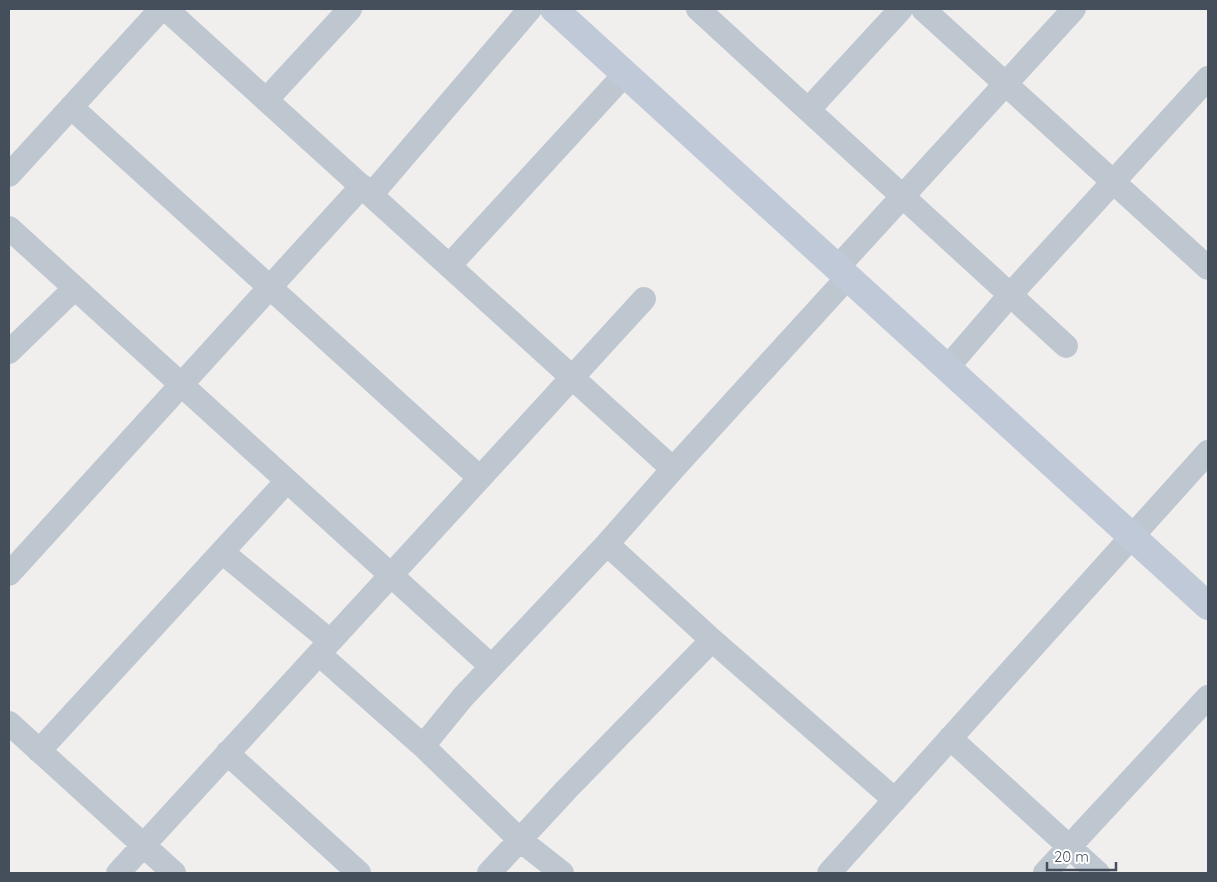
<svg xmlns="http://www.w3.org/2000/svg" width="1217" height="882" viewBox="0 0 1217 882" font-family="Quicksand,sans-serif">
	<rect width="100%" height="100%" fill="#f1eeee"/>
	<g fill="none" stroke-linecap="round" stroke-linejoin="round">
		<!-- street -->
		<path stroke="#bec7d0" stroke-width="24" d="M166,9L673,469
			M698,9L1066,346
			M923,9L1208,268
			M266,100L350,9
			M71,107L480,478
			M808,110L901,9
			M9,175L161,9
			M371,195L530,9
			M9,228L491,666
			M449,266L625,74
			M837,268L1074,9
			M9,352L75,288
			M947,368L1010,295L1208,78
			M607,544L712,640L895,800
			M222,552L330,641
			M9,574L362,186
			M319,654L423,746L520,840L562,873
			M9,723L174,873
			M950,738L1098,873
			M423,746L463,697L607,544L673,469L848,277
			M39,751L287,481
			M227,753L359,873
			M118,873L644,299
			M489,873L566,790L712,640
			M829,873L1208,452
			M1045,873L1208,697"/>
		<!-- secondary -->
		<path stroke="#c0c9d7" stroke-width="28" d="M554,9L1208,606"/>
	</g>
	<!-- border -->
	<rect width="1217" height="882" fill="none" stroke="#454f5c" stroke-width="20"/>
	<!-- scale -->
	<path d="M1047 862v8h69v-8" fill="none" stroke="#454f5c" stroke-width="2.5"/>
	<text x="1054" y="862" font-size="15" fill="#454f5c" stroke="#ffffff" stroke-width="4" paint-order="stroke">20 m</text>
</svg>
